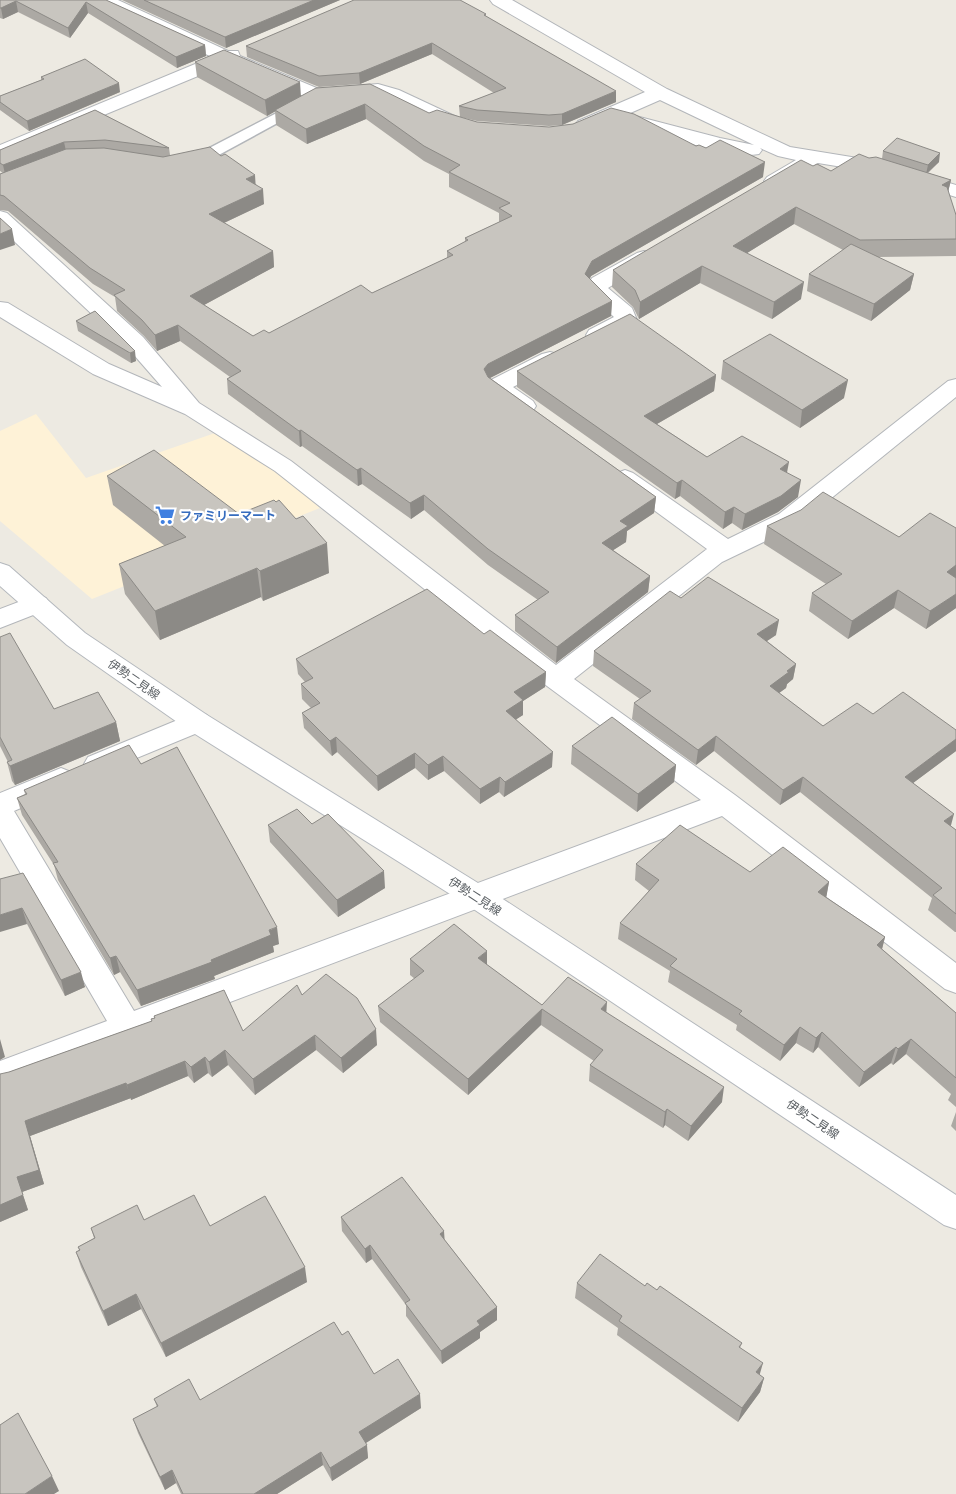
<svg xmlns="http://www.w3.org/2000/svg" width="956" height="1494" viewBox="0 0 956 1494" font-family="Ubuntu,'Noto Sans JP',sans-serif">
	<rect width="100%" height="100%" fill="#edeae2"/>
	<!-- commercial -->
	<path fill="#fef2d7" d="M36,414L86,478L215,433L277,470L320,508L92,599L0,521V431Z"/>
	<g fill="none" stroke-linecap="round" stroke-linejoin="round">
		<defs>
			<path id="lane" d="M300,101L305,102L307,105L305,108L204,163L189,167L184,165L181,162L184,159L194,156Z"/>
			<path id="street" d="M95,0H118L228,51H238L240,56L319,89L378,84L399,90L461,119L474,122L477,126L474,130C444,137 408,102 379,96C365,93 333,99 317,101L310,99L227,64L0,158V145L212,57L98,4Z
				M490,0H512L667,89L790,147L876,161L956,185V197L873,172L818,163C804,172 784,189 767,185L764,181L767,177L796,160L778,156L760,148L762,150L759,154C735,160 648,131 619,123L617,118C605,123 592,132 578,129L575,125L578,121L645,92L493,4ZM660,100L754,145L720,138L628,114Z
				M0,211L7,213L143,337L199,403L291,461L556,665L707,549L617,483L613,478L617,473L625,470L633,473L728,539L779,514L948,381L956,379V397L797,526L722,562L574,679L735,795L956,963V993L945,989L722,816L0,1089V1061L107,1021L0,838V793L61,768L71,772L75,779L71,786L14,811L134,1011L701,800L547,686L275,471L185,414L93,374L0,317V302L8,303L109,364L162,387L127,347L0,228Z
				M644,251L651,253L654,257L651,261L608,288L632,308L637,320C629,331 602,343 589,340L586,335L589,330L614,317L589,294L586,289L592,278L637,253Z
				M550,352L558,354L561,359L558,364L513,387L533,401L536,406L533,411C530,412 528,413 525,413C516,413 491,394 486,386L489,381L542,354Z
				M37,595L46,598L50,604L46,610L0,628V609Z
				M197,712L207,715L211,722L207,729L98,774L88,771L84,764L88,757Z"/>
			<path id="secondary" d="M0,563L9,566L85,633L207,715L486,888L956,1195V1229L944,1225L466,904L187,729L67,645L0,586Z"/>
		</defs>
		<!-- lane casing -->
		<use href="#lane" stroke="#b3b6ba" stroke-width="3"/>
		<!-- street casing -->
		<use href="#street" stroke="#b3b6ba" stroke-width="2"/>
		<!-- secondary casing -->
		<use href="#secondary" stroke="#b4b8bd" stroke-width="2"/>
		<!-- lane -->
		<use href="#lane" fill="#fff" fill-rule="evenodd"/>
		<!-- street -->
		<use href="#street" fill="#fff" fill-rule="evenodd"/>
		<!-- secondary -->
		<use href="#secondary" fill="#fff" fill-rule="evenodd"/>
	</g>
	<!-- wall -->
	<path fill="#aca9a4" d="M0,0H106L205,45L206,56L177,68L88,13L70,38L18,12L3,19L0,18Z
		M122,0H340L226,48Z
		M486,14V16L616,102L562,125L549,126L477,121L460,117L459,106L494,93L432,54L360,84L319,87L247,57L246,46Z
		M195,62L301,96L429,113L477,122L696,146L763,177L591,276L590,279L612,301L611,316L490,378L656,497L654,513L627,531L626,542L613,550L650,576L648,592L556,663L515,631V615L538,600L488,565L424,510L411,519L362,484L358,486L302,446L300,447L228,394L227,379L230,377L180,341L157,351L144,336L117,311L115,297L93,284L8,211L0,210V174L3,173L0,171V150L95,110L169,148L170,155L256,184L264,204L224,223L273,251L274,267L204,305L253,336L269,333L372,293L447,258V251L465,242V238L499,222V213L449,187V174L424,161L366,119L307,144L276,125L275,111L267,116L197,77Z
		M41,77L120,92L29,131L0,110V96L41,80Z
		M883,151L939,162L928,173L951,180L948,192L956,215V256L878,257L914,274L910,290L871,321L807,291L809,274L843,250L794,224L747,253L801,299L772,319L700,283L639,319L633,307L612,287L613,270L813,166L831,171L869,158L882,159Z
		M95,311L136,361L131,363L78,331L76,321Z
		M723,361L844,398L800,428L721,379Z
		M517,371L716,375L714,391L657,424L707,457L787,473L798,497L778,512L742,530L732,523L723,529L680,496L675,499L517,387Z
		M107,476L239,514L329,573L263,601L261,597L160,640L125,594L119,564L165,546L113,505Z
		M767,526L899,537L956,528V608L926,629L894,608L848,639L809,611L812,593L826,584L764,544Z
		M681,598L776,635L767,641L796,664L793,679L787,684L786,688L779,693L823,726L873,714L956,730V751L913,783L951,826L956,830V932H955L928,910L932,898L800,792L780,805L714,751L696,765L632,719L634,703L640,699L593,666L594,651Z
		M484,634L546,672L545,687L523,701V715L516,719L552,767L504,797L499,792L480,804L444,771L428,780L415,768L378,791L337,752L332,756L304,728L302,713L311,708L302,699L301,684L305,682L298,674L296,659Z
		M0,637L54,709L116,722L120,741L15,785L12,781L7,762H8L0,746Z
		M572,746L676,765L674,782L637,812L571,764Z
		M141,764L279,944L273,946L274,952L214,976L215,979L141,1006L120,972L114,975L58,880L54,865L22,815L17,798L25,794L24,790Z
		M312,824L385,888L338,917L270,842L268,825Z
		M636,864L750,872L829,882L826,897L885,937L882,949L956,1013V1107L948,1100L951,1094L906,1054L893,1065L891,1063L859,1087L818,1047L813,1053L796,1043L780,1061L736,1030L737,1025L668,982L670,971L618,939L620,923L649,891L635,880Z
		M0,879L85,987L65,996L27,924Z
		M410,959L487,965L542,1005L606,1012L722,1102L688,1141L665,1125L663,1128L589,1081L590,1065L594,1061L541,1025L468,1095L380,1022L378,1006L415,979L410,975Z
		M302,995L377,1045L343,1073L316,1050L255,1095L228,1065L212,1077L208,1073L194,1083L188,1076L131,1100V1098L30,1136L44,1184L22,1192L28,1210L0,1222L9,1072L152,1021L151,1019L154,1018V1016L243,1031Z
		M956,1112V1131L951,1126Z
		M341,1217L444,1231V1239L497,1307V1320L480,1332V1338L442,1364L406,1316V1305L372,1259L366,1263L342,1231Z
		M144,1220L210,1226L307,1282L166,1357L141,1309L108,1326L81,1267L76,1252L79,1250L78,1247L94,1238L91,1228Z
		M577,1283L645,1286L742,1343L740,1348L760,1375L764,1378L760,1392L738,1422L617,1335L618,1328L575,1298Z
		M342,1335L374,1374L421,1408L366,1443L368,1458L332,1481L323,1465L277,1494H181L176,1483L165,1490L138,1433L133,1419L157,1407L154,1399L200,1400Z"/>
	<!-- shaded-wall -->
	<path fill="#8c8a86" d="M314,0H340L226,48L225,37Z
		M16,1L18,12L3,19L1,8Z
		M86,2L88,13L70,38L68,28Z
		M432,43V54L360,84L359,73Z
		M205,45L206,56L177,68L176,57Z
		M300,82L301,97L267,116L265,100Z
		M119,83L120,92L29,131L27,121Z
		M616,91V102L562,125V114Z
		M365,104L366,119L307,144L306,129Z
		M64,142L66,151L5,174L3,165Z
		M940,153L939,162L926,174L928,165Z
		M765,162L763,177L591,276L584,289L585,274L592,261Z
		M255,175L256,191L246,179Z
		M951,180L947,196L942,185Z
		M263,189L264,204L211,229L209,214Z
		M796,207L794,224L731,263L733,246Z
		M12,229L15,245L0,250V234Z
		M273,251L274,267L193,311L190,296Z
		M702,266L700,283L639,319L640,302Z
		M914,274L910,290L871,321L874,304Z
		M804,282L801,299L772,319L774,302Z
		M612,301L611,316L488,379L484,369L488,364Z
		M178,325L180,341L157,351L155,335Z
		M135,351L136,361L131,363L130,353Z
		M716,375L714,391L643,432L644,416Z
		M848,380L844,398L800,428L802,410Z
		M301,430L302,446L300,447L299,431Z
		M789,462L786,478L780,469Z
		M361,468L362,484L358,486L357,470Z
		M682,480L680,496L675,499L677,483Z
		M801,480L798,497L778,512L742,530L745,514Z
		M424,495V510L411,519L410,503Z
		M656,497L654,513L627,531L626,542L601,558L602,543L620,521Z
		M734,507L732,523L723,529L725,512Z
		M327,543L329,573L263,601L260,571Z
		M956,565V579L947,572Z
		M257,568L261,597L160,640L155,611Z
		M650,576L648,592L556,663L557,647Z
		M898,590L894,608L848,639L852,621Z
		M956,594V608L926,629L930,611Z
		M779,620L776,635L755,649L757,634Z
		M796,664L793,679L787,684L786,688L768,701L770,686L787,671Z
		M546,672L545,687L523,701V715L506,726V711L514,692Z
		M116,722L120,741L15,785L10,766Z
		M716,736L714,751L696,765L698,750Z
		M336,737L337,752L332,756L330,741Z
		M956,739V751L901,792L905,777Z
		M553,752L552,767L504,797L505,782Z
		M415,753V768L378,791L377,776Z
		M443,756L444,771L428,780V765Z
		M676,765L674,782L637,812L638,794Z
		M500,777L499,792L480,804V789Z
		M803,777L800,792L780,805L783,790Z
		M954,814L950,829L944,821Z
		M384,871L385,888L338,917L337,900Z
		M829,882L826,899L818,892Z
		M22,908L27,924L0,932V915Z
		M277,927L279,944L273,946L274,952L214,976L215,979L141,1006L137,990Z
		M885,937L881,953L877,945Z
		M487,951V967L478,958Z
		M116,956L120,972L114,975L110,958Z
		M81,972L85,987L65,996L61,980Z
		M607,1002L606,1018L601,1009Z
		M542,1009L541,1025L468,1095V1079Z
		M800,1027L796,1043L780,1061L784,1045Z
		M376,1029L377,1045L343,1073L341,1058Z
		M822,1032L818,1047L813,1053L816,1038Z
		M315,1035L316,1050L255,1095L253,1079Z
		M0,1039L5,1057L0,1060Z
		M911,1039L906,1054L893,1065L898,1049Z
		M896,1047L891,1063L859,1087L864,1072Z
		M225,1050L228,1065L212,1077L209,1062Z
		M205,1057L208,1073L194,1083L191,1067Z
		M185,1061L188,1076L131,1100L127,1085Z
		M126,1083L131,1098L30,1136L44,1184L22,1192L28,1210L0,1222V1205L17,1177L25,1121Z
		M724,1087L722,1102L688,1141L691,1126Z
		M667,1109L665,1125L663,1128L665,1112Z
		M444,1231L445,1245L440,1234Z
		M370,1245L372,1259L366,1263L365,1249Z
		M305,1267L307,1282L166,1357L161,1343Z
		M136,1294L141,1309L108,1326L103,1311Z
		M497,1307V1320L480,1332V1338L442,1364L441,1351L477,1321Z
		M763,1363L759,1377L756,1372Z
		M764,1378L760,1392L738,1422L742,1408Z
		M420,1394L421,1408L361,1446L359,1432Z
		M367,1445L368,1458L332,1481L330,1468Z
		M321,1452L323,1465L277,1494H254Z
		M172,1470L176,1483L165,1490L160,1477Z
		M52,1476L59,1491L54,1494H25Z"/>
	<!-- building -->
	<path fill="#c8c5bf" stroke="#8c8a86" d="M0,0H106L205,45L176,57L86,2L68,28L16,1L1,8H0Z
		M144,0H314L225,37Z
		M354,0H460L486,14L484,15L616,91L562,114L549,115L477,110L459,106L506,88L432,43L359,73L319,76L246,46Z
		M224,50L300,82L265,100L195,62Z
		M85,59L119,83L27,121L0,102V96L44,79L41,77Z
		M370,84L429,113L437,110L477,122L549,127L573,124L611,108L634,114L696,146L699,145L706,148L720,140L765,162L592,261L585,274L612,301L488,364L484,369L488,377L656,497L620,521L628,526L602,543L650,576L557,647L515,615L549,592L488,549L424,495L410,503L361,468L357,470L301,430L299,431L227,379L241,371L178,325L155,335L142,320L114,295L125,290L90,268L4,196L0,195V174L66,149L104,148L163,157L210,147L221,156L225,154L255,175L246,179L263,189L209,214L273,251L190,296L253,336L264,330L269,333L361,285L372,293L453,255L447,251L468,240L465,238L512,216L499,208L510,203L449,172L460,165L424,146L365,104L306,129L275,110L316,88Z
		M95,110L169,148L105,140L64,142L3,165L0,163V150Z
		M897,138L940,153L928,165L883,151Z
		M859,154L869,158L876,157L951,180L942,185L947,187L956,215V239L860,240L796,207L733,246L804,282L774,302L702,266L640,302L635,290L613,270L801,160L813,166L817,164L831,171Z
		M0,218L12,229L0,234Z
		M851,244L914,274L874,304L809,274Z
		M95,311L135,351L130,353L76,321Z
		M630,314L716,375L644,416L707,457L742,436L789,462L780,469L801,480L781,496L745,514L734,507L725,512L682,480L677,483L517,371Z
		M770,334L848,380L802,410L723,361Z
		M154,450L239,514L274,500L276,502L279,500L296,519L303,516L327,543L260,571L257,568L155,611L119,564L186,537L107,476Z
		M823,492L899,537L930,513L956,528V565L947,572L956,578V594L930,611L898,590L852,621L812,593L842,574L767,526L801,510Z
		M708,577L779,620L757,634L796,664L787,671L789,672L770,686L823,726L857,703L873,714L903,692L956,730V739L905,777L954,814L944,821L956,830V914L933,895L942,888L803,777L783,790L716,736L698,750L634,703L651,691L594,651L670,591L681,598Z
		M427,589L484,634L490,630L546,672L514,692L523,700L506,711L553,752L505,782L500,777L480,789L443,756L428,765L415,753L377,776L336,737L330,741L302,713L320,703L301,684L313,678L296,659Z
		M10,633L54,709L98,692L116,722L10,766L7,762L12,760L0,737V637Z
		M612,717L676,765L638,794L572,746Z
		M129,745L141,764L177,747L277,927L269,930L271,935L211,960L212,962L137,990L116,956L110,958L53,863L58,862L17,798L27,794L24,790Z
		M297,809L312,824L328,814L384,871L337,900L268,825Z
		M680,825L750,872L783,847L829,882L818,892L885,937L877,945L956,1013V1078L911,1039L898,1049L896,1047L864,1072L822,1032L816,1038L800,1027L784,1045L739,1014L742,1011L670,966L677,959L620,923L659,880L636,864Z
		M23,873L81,972L61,980L22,908L0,915V879Z
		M454,924L487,951L478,958L542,1005L568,977L607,1002L601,1009L724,1087L691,1126L667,1109L665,1112L590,1065L603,1050L542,1009L468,1079L378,1006L424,971L410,959Z
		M326,974L357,998L376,1029L341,1058L315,1035L253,1079L225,1050L209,1062L205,1057L191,1067L185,1061L127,1085L126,1083L25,1121L39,1170L17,1177L23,1195L0,1205V1074L9,1072L152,1021L151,1019L155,1018L154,1016L224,990L243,1031L297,985L302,995Z
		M402,1177L444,1231L440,1234L497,1307L477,1321L480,1325L441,1351L405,1303L410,1300L370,1245L365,1249L341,1217Z
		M194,1195L210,1226L265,1196L305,1267L161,1343L136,1294L103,1311L76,1252L80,1250L78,1247L95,1238L91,1228L137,1205L144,1220Z
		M600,1254L645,1286L647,1283L657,1290L660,1286L742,1343L739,1347L763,1363L756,1372L764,1378L742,1408L619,1321L622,1316L577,1283Z
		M334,1322L342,1335L348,1331L374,1374L398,1359L420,1394L359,1432L367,1445L330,1468L321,1452L254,1494H183L172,1470L160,1477L133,1419L158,1406L154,1399L189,1379L200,1400Z
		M18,1413L52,1476L25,1494H0V1425Z"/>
	<!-- icons -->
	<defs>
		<symbol id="supermarket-bare" viewBox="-9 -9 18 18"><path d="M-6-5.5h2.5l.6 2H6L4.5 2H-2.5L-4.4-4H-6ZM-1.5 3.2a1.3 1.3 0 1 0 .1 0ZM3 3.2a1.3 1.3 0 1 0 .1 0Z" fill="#3f7fe0" stroke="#fff" stroke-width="2.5" paint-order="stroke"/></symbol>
	</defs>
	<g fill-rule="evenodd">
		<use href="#supermarket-bare" x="151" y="501" width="28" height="28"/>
	</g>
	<g text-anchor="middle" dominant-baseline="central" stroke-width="4.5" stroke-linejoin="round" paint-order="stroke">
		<!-- shop labels -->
		<g font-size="12" font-weight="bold" fill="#366cbe" stroke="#fff" text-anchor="start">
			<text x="180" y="515">ファミリーマート</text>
		</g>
		<!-- street labels -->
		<g font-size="12" fill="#5a5f63" stroke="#fff">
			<text transform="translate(134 679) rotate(35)">伊勢二見線</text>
			<text transform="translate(475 896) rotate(33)">伊勢二見線</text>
			<text transform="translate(813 1119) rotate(34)">伊勢二見線</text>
		</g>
	</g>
</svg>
